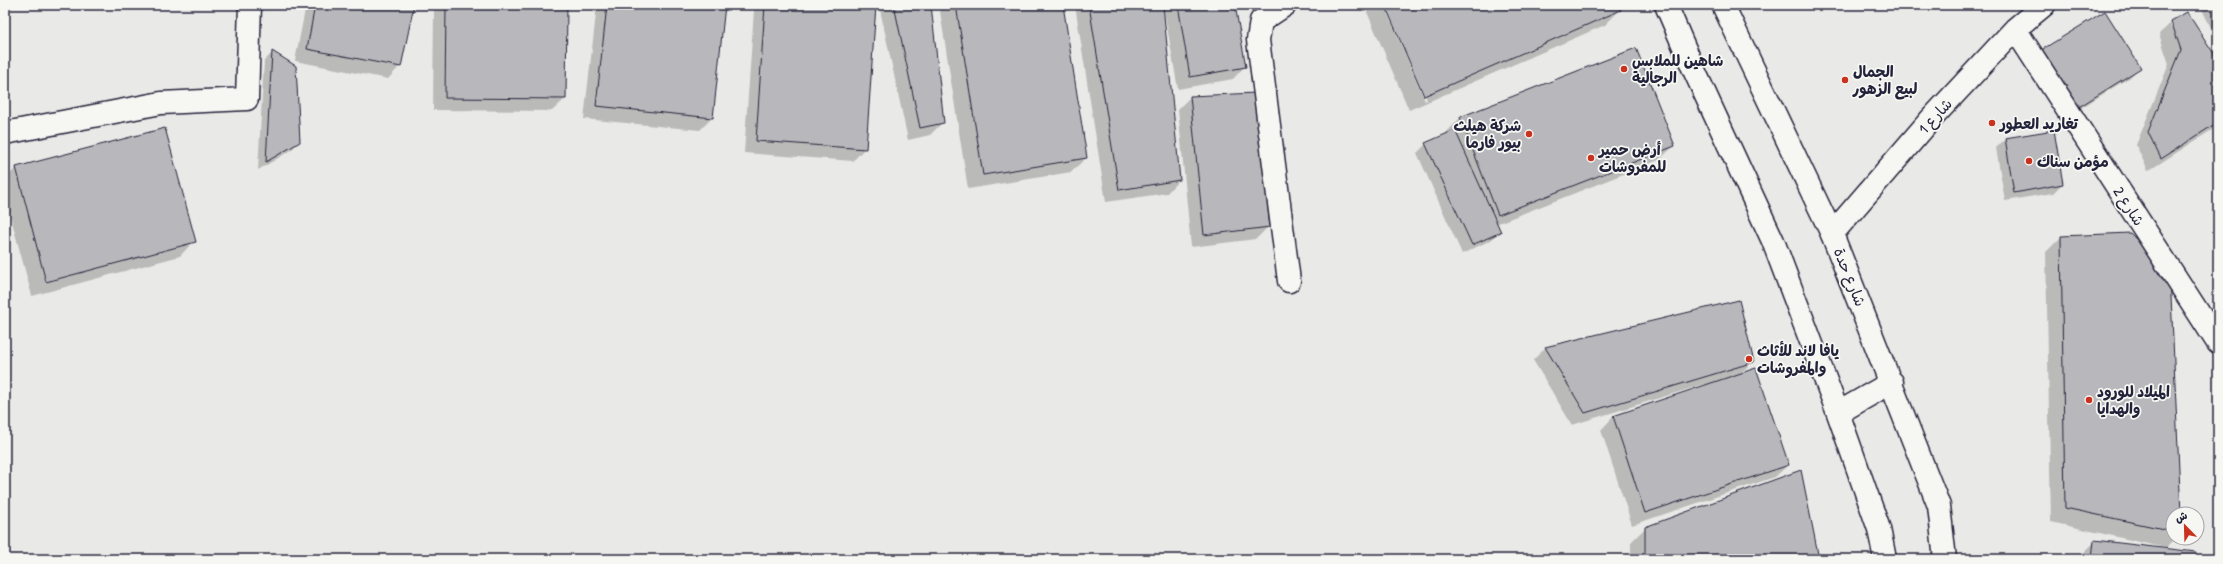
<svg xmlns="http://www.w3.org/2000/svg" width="2223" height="564" viewBox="0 0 2223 564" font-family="'Patrick Hand','Playpen Sans Arabic',sans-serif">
	<rect width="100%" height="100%" fill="#e9e9e7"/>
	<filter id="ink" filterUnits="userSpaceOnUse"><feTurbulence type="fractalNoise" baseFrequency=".025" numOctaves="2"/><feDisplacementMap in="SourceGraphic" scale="8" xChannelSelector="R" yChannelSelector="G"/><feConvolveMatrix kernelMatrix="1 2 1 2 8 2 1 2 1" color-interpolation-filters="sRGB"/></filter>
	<g filter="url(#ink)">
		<!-- shadow -->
		<path fill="#0003" d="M306,5H413L400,66L388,79L295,61Z
			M434,5H566L565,99L552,111L433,110Z
			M724,5L712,118L700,130L584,119L597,5Z
			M759,5H875L865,148L853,161L744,153L754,10Z
			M879,5H930L943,122L930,135L908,140Z
			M939,5H1062L1086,158L1071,172L968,189Z
			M1075,5H1234L1245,66L1233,79L1178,89L1164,10H1162L1179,180L1167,193L1106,202Z
			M1364,5H1384L1425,101L1427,100L1386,5H1618L1620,10L1605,25L1409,110Z
			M2200,5H2218V24L2211,28Z
			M2105,13L2139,68L2130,77L2065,118Z
			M2172,22L2218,62V126L2148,171L2136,145L2169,64L2159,34Z
			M1636,49L1674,146L1659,160L1496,224L1500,231L1491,240L1462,254L1417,153L1426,144L1447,135L1446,133L1460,118Z
			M273,52L299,142L290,151L258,170L264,61Z
			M1190,97L1268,227L1256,239L1191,247L1178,109Z
			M164,129L194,241L180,256L32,296L5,196V179L16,168Z
			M2005,139L2062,184L2053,193L2005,201L1996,148Z
			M2061,237L2180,514H2173V538H2176L2166,548L2051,522L2046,252Z
			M1738,301L1753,361L1739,375L1788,465L1775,477L1632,525L1601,430L1613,417L1705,386V384L1572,425L1533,360L1545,348Z
			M1646,527L1818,559H1631V542Z
			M2095,542L2194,559H2082V554Z"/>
		<!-- building -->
		<path fill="#b8b8bc" stroke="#22223b" d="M315,5H414L401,67L307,49Z
			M446,5H567L566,99L445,98Z
			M607,5H725L713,118L596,106Z
			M765,5H876L866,149L756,141Z
			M894,5H931L944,123L920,128Z
			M956,5H1063L1087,158L983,175Z
			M1089,5H1163L1180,180L1119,190Z
			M1178,5H1235L1246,67L1190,77Z
			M1385,5H1619L1621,10L1424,96Z
			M2105,11L2141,68L2074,110L2038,52Z
			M2187,12L2218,60V122L2161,159L2148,132L2181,50L2171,21Z
			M1636,48L1675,146L1498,215L1460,117Z
			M272,51L296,66L300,142L266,162Z
			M1256,93L1270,227L1204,235L1190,96Z
			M165,128L196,242L46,282L16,167Z
			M1455,130L1501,232L1472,245L1425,143Z
			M2054,130L2063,184L2014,193L2005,138Z
			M2130,233L2170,274L2181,514H2173V531L2065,508L2061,236Z
			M1739,300L1754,362L1585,413L1545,347Z
			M1756,368L1789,465L1645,513L1613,416Z
			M1801,470L1819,559H1645V527Z
			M2094,540L2196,552L2195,559H2092Z"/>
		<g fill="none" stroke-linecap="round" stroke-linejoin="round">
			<defs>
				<path id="minor" d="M1285,5L1261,21L1258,40L1289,281
					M2015,29L2218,343
					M5,133L161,103L247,99L250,5
					M1832,234L1932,118L2015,29L2044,5"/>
				<path id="primary" d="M1666,5L1694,70L1773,241L1838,413L1879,529L1885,559
					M1723,5L1832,234L1939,506L1945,559
					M1838,413L1892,382"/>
			</defs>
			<!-- minor casing -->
			<use href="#minor" stroke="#22223b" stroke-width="25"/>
			<!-- primary casing -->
			<use href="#primary" stroke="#22223b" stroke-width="25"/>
			<!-- minor -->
			<use href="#minor" stroke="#f6f6f2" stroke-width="22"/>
			<!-- primary -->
			<use href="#primary" stroke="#f6f6f2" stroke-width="22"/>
		</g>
	</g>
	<!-- markers -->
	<g fill="#c8321e" stroke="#f6f6f2" stroke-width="1.5">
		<circle cx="1624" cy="69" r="4"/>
		<circle cx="1845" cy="80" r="4"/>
		<circle cx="1992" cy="123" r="4"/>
		<circle cx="1529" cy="134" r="4"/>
		<circle cx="1591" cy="158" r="4"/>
		<circle cx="2029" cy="161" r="4"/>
		<circle cx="1749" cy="359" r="4"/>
		<circle cx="2089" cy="400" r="4"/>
	</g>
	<g text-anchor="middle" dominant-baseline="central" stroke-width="3.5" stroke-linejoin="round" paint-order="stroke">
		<!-- poi labels -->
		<g font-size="15" font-weight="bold" fill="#22223b" stroke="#f6f6f2" text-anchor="start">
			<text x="1632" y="60">شاهين للملابس<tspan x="1632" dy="17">الرجالية</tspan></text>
			<text x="1853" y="71">الجمال<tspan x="1853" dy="17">لبيع الزهور</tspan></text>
			<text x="2000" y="123">تغاريد العطور</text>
			<text x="1521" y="125" text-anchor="end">شركة هيلث<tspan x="1521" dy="17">بيور فارما</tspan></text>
			<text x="1599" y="149">أرض حمير<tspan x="1599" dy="17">للمفروشات</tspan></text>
			<text x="2037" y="161">مؤمن سناك</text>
			<text x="1757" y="350">يافا لاند للأثاث<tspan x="1757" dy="17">والمفروشات</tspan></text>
			<text x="2097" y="391">الميلاد للورود<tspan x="2097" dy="17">والهدايا</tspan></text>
		</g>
		<!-- street labels -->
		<g font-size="15" fill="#22223b" stroke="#f6f6f2">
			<text transform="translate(1935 116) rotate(-48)">شارع 1</text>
			<text transform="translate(2129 206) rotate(57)">شارع 2</text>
			<text transform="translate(1850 277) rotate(68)">شارع حدة</text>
		</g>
	</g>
	<!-- margin -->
	<rect width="2223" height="564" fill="none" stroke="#f6f6f2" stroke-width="20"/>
	<rect x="10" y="10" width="2203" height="544" fill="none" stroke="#22223b" stroke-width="1.5" filter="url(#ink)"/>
	<!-- north arrow -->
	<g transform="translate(2185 526) rotate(337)"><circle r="19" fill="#f6f6f2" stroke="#a1a1a9"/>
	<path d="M0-3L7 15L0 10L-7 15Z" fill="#c8321e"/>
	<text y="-6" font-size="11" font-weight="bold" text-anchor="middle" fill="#22223b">ش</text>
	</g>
</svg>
